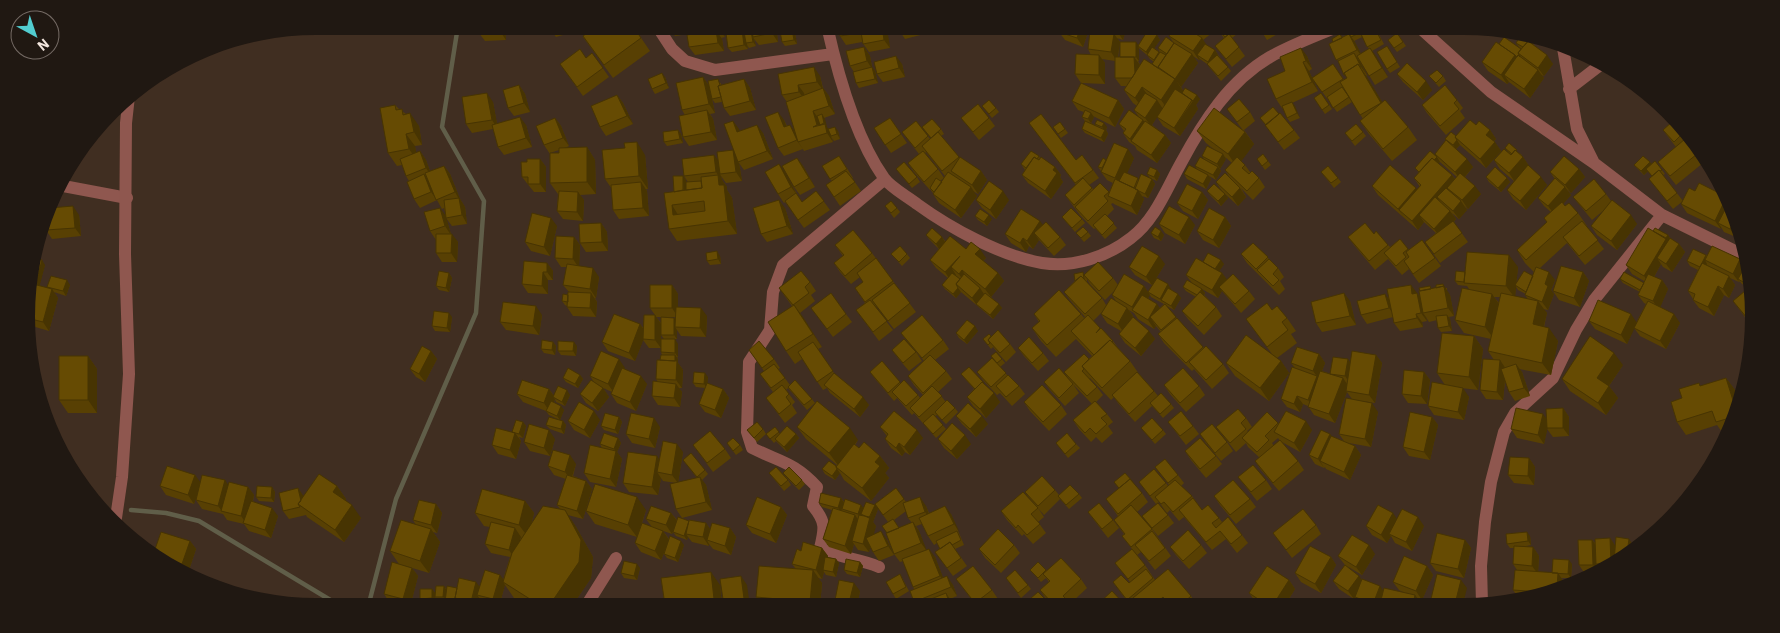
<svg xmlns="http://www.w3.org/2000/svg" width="1780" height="633" viewBox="0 0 1780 633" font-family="'IBM Plex Sans',sans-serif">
	<rect width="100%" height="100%" fill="#402e21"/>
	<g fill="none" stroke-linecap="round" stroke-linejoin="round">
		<!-- stream -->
		<path stroke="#605e49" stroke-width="4.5" d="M131,510L166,513L199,521L342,607
			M368,607L396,499L476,313L484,201L442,127L458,26"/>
		<!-- minor -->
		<path stroke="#8f574f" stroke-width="12" d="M657,26L672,49L685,61L715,70L833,54
			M827,26C838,75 855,137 884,178C891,188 907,196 917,204C950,228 1001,256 1042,263C1073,268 1107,257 1131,238C1155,220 1167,188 1181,163C1203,122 1229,81 1270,57C1291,45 1316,36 1339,26
			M1418,26L1491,92L1594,163L1662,215L1743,255
			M1563,48L1577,129L1593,161
			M1569,89L1599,66
			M58,185L127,198
			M879,567C858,558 841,559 820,548C825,528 826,522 813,506L817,487C794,462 780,462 752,448L747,432L749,362L770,330L773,292L783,265L885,179
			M1482,604L1481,566L1485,522L1491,482L1504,432L1515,413L1553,378L1576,330L1594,300L1662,215
			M586,606L616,558"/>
		<!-- tertiary -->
		<path stroke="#8f574f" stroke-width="12" d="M116,518L122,477L129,374L125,254L126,123L129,96"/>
	</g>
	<!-- wall -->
	<path fill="#584003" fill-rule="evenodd" d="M479,26H505L506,40L485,41L479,33Z
		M549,26H575L577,31L556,37L550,29Z
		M633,26L650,51L613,78L583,37Z
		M669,26H723L725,37L721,38L722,39L724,51L695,55L689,47V34L675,36Z
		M751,26H776L778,42L759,45L754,39L756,46L749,48L747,45L748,49L732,52L728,48L742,30L744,34L752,33Z
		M781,26H808V28L793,31L795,33L797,44L785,46L782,42L784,31Z
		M838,26H886L890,48L869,52L862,42L846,45L840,36Z
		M888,26H926L928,33L905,39L899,30L891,32Z
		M1061,26H1090L1083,47L1065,40L1059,32Z
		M1127,26L1123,40L1117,38L1120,42L1118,57H1120L1138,45L1157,35L1160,40L1154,48L1160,52L1158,48L1174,43L1169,36H1199L1191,26H1231L1237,34L1232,38L1245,56L1232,67L1215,46L1224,38L1217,29L1203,40L1206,45L1215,50L1218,55L1231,71L1221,81L1210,68L1207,64L1200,59L1199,60L1193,56L1198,63L1181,87L1183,91L1200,99L1196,105L1198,109L1180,136L1163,126L1157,117L1152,125L1165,135L1171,143L1157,163L1137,150L1135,146L1129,142L1123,133L1124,131L1119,124L1139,117L1134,110L1137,106L1133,103L1124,90L1126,86H1121L1115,78V61L1102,59L1105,63V84L1081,83L1075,74L1091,55L1088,49L1109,33L1105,28ZM1139,48L1141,50L1147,55L1150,59L1154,62L1152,64L1140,65L1138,61H1139Z
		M1258,26H1290V27L1267,40Z
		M1359,26H1369L1370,29L1377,31L1384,44L1372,51L1388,77L1375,85L1360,60H1359L1367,75L1366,76L1382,102L1408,127L1417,140L1392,161L1369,134L1360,121L1363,119L1345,90H1344L1352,102L1337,112L1312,78L1333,64L1344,80L1347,78L1329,44L1333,42L1340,34L1342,37L1359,32L1362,37L1354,41L1361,54L1369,49L1361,34L1362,33Z
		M1397,33L1406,46L1397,52L1388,40Z
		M1513,33L1524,34L1534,42L1533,44L1553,64L1544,76L1542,75L1544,78L1530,98L1509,82L1507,84L1488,71L1482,62L1499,44L1521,49H1522L1519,47L1516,43L1521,35L1519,38Z
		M1387,46L1400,67L1390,73L1387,69Z
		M864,47L870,56L872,67L875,71L878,83L859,88L856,83L854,72L850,66Z
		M592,53L609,77L583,96L560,64L586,58Z
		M1307,56L1312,69L1309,71L1318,91L1292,103L1300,118L1290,122L1287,118L1282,107V108L1276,99L1285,71Z
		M902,64L905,77L883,82L877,74Z
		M778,74L820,76L823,88L829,96L835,114L824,118L827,128L829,130L838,131L840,139L834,141L832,138L833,142L804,151L802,147L803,149L784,156L778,148L784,120L787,126L795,131L787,102L782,95Z
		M1397,74L1432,90L1423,100L1403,82Z
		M1429,76H1443L1446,81L1439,87Z
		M665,77L669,88L655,94L652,89Z
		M703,77L709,86L721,83V85L744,79L750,88L756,110L730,116L724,108L722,102L715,103L712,99L715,113L710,114L713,119L717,140L689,146L683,137L685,115L682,110Z
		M519,85L525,94L530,112L514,116L508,108Z
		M1321,93L1332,109L1325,114L1314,98Z
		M617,95L623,103L633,124L606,136L600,127Z
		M1118,100L1124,109L1115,127L1093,116L1094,117L1091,123L1096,126L1095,124L1107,127L1106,130L1108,134L1104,142L1085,133L1082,129L1085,121L1082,117L1084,112L1078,110L1072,101Z
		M1457,100L1463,108L1460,111L1465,118L1446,135L1427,113L1422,105Z
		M493,102L497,124L526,125L532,147L504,155L498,147L493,129L472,133L466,124Z
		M395,105L399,109L406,114L419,126L422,145L415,146L416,153L420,151L426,160L430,171L444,166L450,174L460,199L465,207L467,224L452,226L446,218L451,234L458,242L457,262H442L436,253V240L430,231L446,216L444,208L442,209L437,200L420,208L414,199L409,181L406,176L402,165L397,166L388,153Z
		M982,106L996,108L999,112L992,118Z
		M1227,109L1250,112L1255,121L1244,130L1254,144L1241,161L1245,165L1250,172L1259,178L1265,187L1253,200L1241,188L1246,197L1238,206L1222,191L1216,182L1230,178L1225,170L1232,163L1225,157L1226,159L1220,169L1219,168L1221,171L1216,180L1209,176L1211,179L1206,189L1187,179L1184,174L1197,169L1195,166L1204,159L1202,156L1216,151L1206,143L1197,131L1242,129Z
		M555,118L561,126L569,146L565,148L587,147L595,160L596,194L580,195L584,200L583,221L563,219L557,211L558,194L550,183V154L544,145ZM559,150V153H550Z
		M890,118L907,143L891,153L874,128Z
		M961,118H989L995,126L979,140Z
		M733,121L740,132L763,133L773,159L744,170L739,163L742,181L726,183L721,176L722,180L727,187V190L732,198L737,234L677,241L669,229L674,192L683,176L686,180V190L688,182L684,176L718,161L733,150L735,153Z
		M916,121L930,139L931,138L922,127L941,129L944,134L941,136L960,158L981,171L987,180L978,194L973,191L977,196L961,218L939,203L933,194V193L930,189V190L914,172L908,163L919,154L902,132ZM926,152L945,176L942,182L940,181L944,178L938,169L925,153Z
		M1060,122L1068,133L1061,138L1053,127Z
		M1672,122L1689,142L1688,143L1703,163L1676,185L1658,162L1676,147L1663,130Z
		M1029,123L1076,160L1082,155L1099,178L1089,185L1093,189L1109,193L1113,183L1107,180L1101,172V171L1098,167L1106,160L1134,158L1127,173L1139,180L1152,179L1155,184L1148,198L1142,196L1144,199L1137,215L1114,204L1113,203L1111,204L1114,209L1107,216L1117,228L1105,239L1095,228L1094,229L1080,215L1065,195L1076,185Z
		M1265,125L1294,130L1300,138L1284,150Z
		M1476,125L1490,130L1496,139L1494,141L1501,151L1486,168L1460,145L1456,149L1473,167L1465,177L1481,194L1468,209L1465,206L1467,210L1459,219L1452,213L1456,219L1454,222L1468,242L1440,263L1425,242L1436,233L1424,222L1418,230L1378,195L1372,186L1417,189L1420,187L1414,178L1419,173L1415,168L1436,156L1447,142L1445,139L1456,136ZM1440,162L1457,177L1455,179L1452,175L1438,164Z
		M678,130L681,134L683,143L667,146L664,142Z
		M1363,132L1366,136L1355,146L1345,133Z
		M1505,148L1521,154L1529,166L1547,185L1526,210L1513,199L1507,190L1514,181L1500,169L1494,160L1508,152Z
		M645,155L648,189H646L647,191L649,216L619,219L613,210L612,189L605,179Z
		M1039,156L1040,158L1055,167L1061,175L1060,177L1063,182L1051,199L1028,183L1022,175L1025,170L1021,164Z
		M797,158L803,166L815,187L800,195L794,187Z
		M540,159L546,167V192H534L522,177L527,162Z
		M1257,159L1268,161L1271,165L1265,170Z
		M1655,161L1665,174L1663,175L1683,201L1673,209L1649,179L1652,176L1648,171L1644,175L1634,165L1650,162L1651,164Z
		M779,164L802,202L816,191L830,210L804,228L785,202L784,203L778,194Z
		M845,165L853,178H852L861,191L840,206L826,185L832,181L830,179Z
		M896,169L917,177L920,182L912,188Z
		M1579,169L1585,177L1571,193L1567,189L1571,195L1563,204L1565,206L1578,213L1587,226H1586L1604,249L1585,265L1567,243L1540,268L1555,280L1551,290L1554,294L1548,310L1543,309L1547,313L1544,327L1558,341L1551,375L1519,369L1522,372L1530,396L1515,401L1509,392L1505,381L1503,400L1486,399L1480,390L1494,360L1488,351L1491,339L1464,333L1455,320L1469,289L1467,286L1458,285L1455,281L1465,272L1518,267L1516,284L1533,276L1534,272L1525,263L1517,250L1547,222L1544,218L1551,212L1544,206L1538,198L1555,179L1550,172ZM1516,287L1518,290L1526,294L1525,295L1528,299L1515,296ZM1494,297H1500L1499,303Z
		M1157,170L1160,174L1157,181L1150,178L1147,174Z
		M1321,172L1338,178L1341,182L1334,188Z
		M1486,177L1507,178L1510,182L1501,192L1489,182Z
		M1207,191L1225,194L1228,198L1221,206L1210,195Z
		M1695,191L1723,195L1736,237L1724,232L1721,227V229L1687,213L1681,204Z
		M1202,192L1208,200L1198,219L1183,211L1177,203Z
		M1606,194L1611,201L1637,224L1617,250L1597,235L1591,226L1604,210L1592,220L1573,197Z
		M976,200H1009L996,219L982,208Z
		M885,206L897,208L900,212L894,218Z
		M50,208L79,215L81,236L52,239L46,230V226L43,232Z
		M785,208L793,234L767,242L761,234Z
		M975,216L992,219L987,226L978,220Z
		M1062,217L1082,219L1085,223L1075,232Z
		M1225,217L1231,226L1219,248L1203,240L1197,231Z
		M601,223L607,232L608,251L586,252L580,243Z
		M1159,224L1195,225L1185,244L1165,233Z
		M1043,225L1060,237L1066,245L1054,256L1039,240L1033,249L1029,246L1026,252L1011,243L1005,234Z
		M557,226L550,256L531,251L525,242Z
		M1653,231L1668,235L1670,238L1679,244L1685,252L1672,272L1663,267L1661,264L1654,277L1662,280L1668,289L1660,307L1680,323L1666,349L1640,336L1634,328L1627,344L1595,329L1589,321L1636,323L1646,304L1644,303L1638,295L1640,292L1623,283L1620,279L1644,283V281L1632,274L1626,265Z
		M1088,232L1091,236L1084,242L1076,233Z
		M1151,233L1164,235L1161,241L1154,238Z
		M1374,234L1388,245L1390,247L1400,239L1409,250L1422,240L1441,266L1419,283L1409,269L1402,275L1388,259L1375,270L1354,245L1348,237Z
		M926,235L942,237L945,241L986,258L983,261L998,273L1004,281L991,297L1002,308L993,319L961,292L956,298L945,289L942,285L948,278L936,268L930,260L939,249L929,239Z
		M574,237L580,245L579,266L599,277L596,298H595L597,302L596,317L573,316L567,307V306L565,305L562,301L568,295L569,292L563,285L567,267H561L555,258Z
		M1253,243L1278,268L1284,277L1280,281L1285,289L1279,295L1247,263L1241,254Z
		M835,245L872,253L916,312L894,329L876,306L875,307L893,330L879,341L856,310L865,303L855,288L863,282L860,277L851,284L840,272L834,263L843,256Z
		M891,254H907L910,258L902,266Z
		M1706,255L1746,268L1744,271L1751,278L1748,321L1733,301L1748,288L1741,283L1740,281L1739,282L1730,278L1735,285L1729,298L1724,295L1714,316L1699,308L1693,300V299L1688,291L1698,270L1690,266L1687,261Z
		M720,256L721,264L710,265L707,261Z
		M1203,262L1224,264L1219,271L1222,273L1227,280L1249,291L1255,299L1241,313L1222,291L1218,298L1202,289L1205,293L1204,295L1216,307L1222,316L1204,335L1188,319L1182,311L1196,297L1186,291L1183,287L1192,283L1186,275Z
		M547,263L553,271V280H548V294L528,293L522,284Z
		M1165,264L1152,285L1135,275L1129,267Z
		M45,265L39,286L48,288L47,287L70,285L66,296L54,292L58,298L49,331L32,326L29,279Z
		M1583,272L1589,281L1580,307L1559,300L1553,291Z
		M449,273L452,278L449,292L439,290L436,286Z
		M1085,274L1113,278L1118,285L1144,286L1148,292L1171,289V290L1181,298L1174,310L1165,305L1204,348L1223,364L1229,373L1212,389L1194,369L1192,371L1164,343L1158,334L1161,332L1156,326L1154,329L1138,319L1134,313L1129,310L1133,316V317L1155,339L1141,356L1125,343L1119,334L1121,331L1107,323L1101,314L1103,311L1093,321L1113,341L1118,348L1130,361L1139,374L1154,391L1158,396L1171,404L1174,408L1163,418L1152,406L1135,422L1118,403L1114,397L1111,400L1090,378L1089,379L1097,387L1103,395L1096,402L1107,414L1113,422L1108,426L1113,433L1102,443L1096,437L1091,442L1079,429L1073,420L1092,404L1070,381L1064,372L1089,359L1092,356L1076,339L1056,357L1041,341L1032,328L1039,322L1034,314H1081L1084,318L1085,317L1070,300L1064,292L1075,281ZM1087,279L1090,284L1105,300L1114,291L1112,295L1116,301L1106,305L1102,298L1087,283ZM1150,295L1151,297L1164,304L1160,308L1148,298Z
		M810,282L816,291L811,295L815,301L800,313L822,347L818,349L834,373L869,405L860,417L830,393L827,388L823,390L802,359L795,364L786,351L792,306L779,288Z
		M672,285L678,294V307L707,316L706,337L681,336L677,330V339H665L678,344V357H677L678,359V363L683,370L682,388H679L682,392L680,407L658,405L652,396L658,382L656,379L662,355L661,352L664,339L661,335V348H649L643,340L635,361L608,351L602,342L640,324L644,329L655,315L650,308ZM656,317H676V320L674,318L661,323Z
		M1447,288V291L1450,295L1454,316L1449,317L1450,319L1452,331L1441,332L1438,328L1437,320L1429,322L1426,317L1427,321L1422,322L1423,327L1400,331L1394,323L1393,317L1367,324L1361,315L1389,298L1417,293L1420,297L1432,289Z
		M1350,301L1356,325L1322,332L1316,323Z
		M811,308L846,314L852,322L833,337Z
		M1272,310L1287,318L1296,331L1291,334L1297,343L1277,358L1281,361L1289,373L1269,401L1235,376L1226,363L1272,354L1246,319Z
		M542,315L539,335L506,330L500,322Z
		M452,317L450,332L435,331L432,326Z
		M978,331L967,344L959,338L956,333Z
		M901,333L943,340L949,349L935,360L946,371L952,379L938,392L945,401L955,408L958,412L946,424L937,415L935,416L946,429L936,438L914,413L912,415L897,398L894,401L876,380L870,372L882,361L901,384L918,395L920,398L923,395L914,385L908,376L924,361L907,341Z
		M991,336L1010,344L1016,352L1006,362L993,347L991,349L983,339Z
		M1474,336L1483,349L1478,390L1461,388L1469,397L1464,420L1434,415L1428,406L1445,385L1437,373Z
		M553,342L556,346L555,355L544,353L541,349Z
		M577,346L576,356L561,355L558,351Z
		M1018,348L1043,353L1049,361L1038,371L1024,356Z
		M749,350L774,359L780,368L778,369L790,385L812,399L815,403L807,410L788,388L786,390L795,402L792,405L797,413L785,423L766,398L773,392L760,374L764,371Z
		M892,350L916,352L922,361L909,371L898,358Z
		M431,351L437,359L425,382L416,377L410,369Z
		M1319,354L1325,363L1322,371L1331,374L1348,359L1350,363L1376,355L1382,363L1375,403L1355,400L1378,412L1371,447L1349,443L1355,446L1361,455L1350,480L1326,469L1325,467L1324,468L1315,464L1309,455L1330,434L1331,436L1344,441L1339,434L1352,399L1347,392L1335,423L1314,415L1308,406L1303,404L1300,412L1287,407L1281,399L1295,368L1291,363Z
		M88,356L97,369V413H68L59,400Z
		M1002,359L1005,363L1000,367L1007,375L1019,386L1025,394L1012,406L1000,393L997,395L983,380L977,372Z
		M1623,365L1609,386L1618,398L1606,415L1570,391L1562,379Z
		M625,368V369L647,384L636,411L617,403L611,394L612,392L601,387L603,388L609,397L598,411L586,403L580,394L594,382L590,376Z
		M1424,372L1430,380L1427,404L1408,403L1402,394Z
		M961,374L985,385L1000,402L986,418L973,406L967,397L974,389Z
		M580,375L583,379L578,388L566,382L563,378Z
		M708,377L707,383L723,389L729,398L721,418L705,412L699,404L705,388L696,387L693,383Z
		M1726,378L1735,390L1739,404L1726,434L1724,435L1717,425L1686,435L1677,422L1682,398L1701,386Z
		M1044,382L1073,384L1079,393L1065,406L1050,390Z
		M1164,385L1199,386L1205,395L1186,412L1170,394Z
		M549,389L554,396L570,395L565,406L556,402L555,399L554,402L564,410L560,420L549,415L546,411L523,402L517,394Z
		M1024,402L1061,405L1067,414L1049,431L1030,411Z
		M1563,408L1569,417V436L1553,437L1547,429L1544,444L1517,438L1511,429L1547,420Z
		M956,416L988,424L976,437L962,424Z
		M619,417L622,422L618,434L604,430L601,426Z
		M1432,417L1438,425L1430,460L1409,456L1403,447Z
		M1246,418L1252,427L1247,431L1248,432L1278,423L1279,424L1312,430L1300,452L1282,442L1298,461L1304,470L1279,491L1261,470L1255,461L1260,458L1248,447L1246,443L1236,452L1216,427ZM1278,438L1280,441L1274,446L1272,443Z
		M600,420L590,438L574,430L568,421Z
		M563,421L566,425L564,434L550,429L546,425Z
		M523,422L526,426L523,438L519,437L521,441L516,459L498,454L492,445L512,432Z
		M1168,422L1193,426L1199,434L1186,445Z
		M660,427L655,448L632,443L626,434Z
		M775,427L780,434H796L799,438L787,452L776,441L774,443L766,434Z
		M797,427L858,440L855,445L859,448L880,456L889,468L885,473L889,478L871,501L844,480L840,473L835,480L825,474L822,469L836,466L837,465L806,439Z
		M880,427L923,438L910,455L905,452L902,456L891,448L885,439L887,436Z
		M1141,428L1163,430L1166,434L1155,444Z
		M763,429L766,434L757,442L747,430Z
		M1200,434L1227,442L1233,451L1221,461L1206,443Z
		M618,438L621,443L617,452L622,459L616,487L590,482L584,473L602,448L600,444Z
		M555,439L550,456L530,451L524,442Z
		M938,439L971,444L957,459L944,448Z
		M727,443L740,445L743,450L736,455Z
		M1056,443L1076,444L1080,448L1068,458Z
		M693,445L725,449L731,458L713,472Z
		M1185,451L1216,456L1222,464L1206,478L1191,460Z
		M683,452L678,483L697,478L683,460L705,470L708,474L702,480L706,485L712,510L682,518L676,509V483L663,481L661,478L658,495L629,492L623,483L659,460Z
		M1529,458L1535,467L1534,485L1514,483L1508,475Z
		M576,464L573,476L586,481L592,489L583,519L568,515L576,527L593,557L591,578L572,606H527L514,598L505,585L499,606H494L483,603L480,599L478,606H460L459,605V606H448L445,602L438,601L435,597V603H423L420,599L432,589L435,593L444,586L447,590L457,588L480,587L503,580L510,557L491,553L485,544L490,527L484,526L475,513L525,501L534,513L531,525L561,510L557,505L566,479L554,475L548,466Z
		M1155,467L1178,475L1184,483L1181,486L1192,496L1202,510L1219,518L1222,522L1242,535L1248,543L1237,553L1226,539L1212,550L1184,517L1179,521L1170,510L1167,513L1159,502L1156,504L1139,482L1166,483L1168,486L1169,485Z
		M769,473L788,480L791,485L784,491Z
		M783,473L802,480L805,484L799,490L786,477Z
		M195,475L200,483L248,487L254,495L253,501L278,516L271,538L249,531L244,524L227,520L223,514L202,509L196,500L198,490L194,504L166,495L160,486Z
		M1238,477L1266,480L1272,489L1257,501Z
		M1114,482L1142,493L1148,502L1137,512L1152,529L1171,556L1155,570L1141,552L1137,555L1145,565L1155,580L1191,596L1197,605H1130L1113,582L1129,583L1130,582L1115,563L1132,549L1122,536L1124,534L1114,520L1118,516L1106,499L1119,488Z
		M337,486L346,499L345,500L361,518L344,542L307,517L306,515L289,519L283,511L298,488L303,496Z
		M272,487L275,492L274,502L259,501L256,497Z
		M896,488L906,502L926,506L929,513L951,514L964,545L955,549L967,566L953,576L935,552L940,549L937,543L934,545L928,536L922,524L916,526L919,531L926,550L935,557L943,578L953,585L957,596L950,599L953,605H916L914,602V589L903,561L900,562L894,554L887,533L888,522L875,504ZM906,511L908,518L912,523L899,528L894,520Z
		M1055,490L1059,495L1079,494L1082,498L1069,509L1060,499L1044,515L1031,500L1025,492Z
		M1214,496L1250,499L1256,507L1236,524L1220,505Z
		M841,498L844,502L864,508L875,505L878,509L873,522L876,526L873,534L887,540L894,555L879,561L873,552L870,547L869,552L858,550L854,544L851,554L829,547L823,539L832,510L822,507L819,503Z
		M436,504L442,513L437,533L433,532L440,542L429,573L399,564L390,551L416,525L413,520Z
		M781,507L787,515L776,543L752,533L746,525Z
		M1038,508L1044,517L1038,522L1046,533L1033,544L1024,534L1022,536L1007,520L1001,511Z
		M646,510L638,536L652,527L646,519L671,513L677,520L689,521L706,523L710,529L730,528L736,537L731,555L713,549L709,544V546L692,542L688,537L687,540L676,536L673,532L672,534L655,528L663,531L669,539L684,545L678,562L667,558L664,554V553L661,560L641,552L635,543L637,537L595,524L586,511Z
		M1088,512L1113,520L1119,528L1108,538L1094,520Z
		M1168,515L1174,523L1158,536L1142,516Z
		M1397,519L1424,526L1412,551L1395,543L1391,536L1387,543L1372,535L1366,526Z
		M1316,525L1321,534L1292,558L1273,533Z
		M1530,536L1531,545L1522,547H1533L1539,556L1538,572L1552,573L1572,564L1571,578H1561L1564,582V585L1519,598L1513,590L1517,570L1513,564L1514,548H1510L1507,544Z
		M1610,538L1615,546L1635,547V548L1601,571L1599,568V572L1597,574H1585L1579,565L1592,540L1595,543Z
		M1465,540L1471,548L1464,578L1436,571L1430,563Z
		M190,541L196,549L188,573L155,558L153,555Z
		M1014,545L1020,553L1001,573L985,558L979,549Z
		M1201,545L1207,553L1189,569L1176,555L1170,547Z
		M822,548L828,556V557L836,559L839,563L836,577L826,575L824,572L822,579L818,578L822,583L820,606H762L756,597L796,569L792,564L801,551Z
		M1375,554L1362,575L1347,566L1362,580L1384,591L1405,593L1399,590L1393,582L1427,566L1433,575L1422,600L1417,598L1422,604L1360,605L1355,597L1354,599L1339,589L1333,581L1345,565L1338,556Z
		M1331,557L1336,565L1321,593L1301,582L1295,573Z
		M860,562L863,566L860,577L847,574L844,570Z
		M1038,562L1047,571L1081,579L1087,588L1070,604L1071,605H1052L1046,599L1040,590L1049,582L1046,578L1041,582L1030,570Z
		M412,568L418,576L410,607H405L390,603L384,594Z
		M640,568L637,580L624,578L621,573Z
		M900,574L909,591L896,599L893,594Z
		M1006,578L1028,585L1031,589L1021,598Z
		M956,579L992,590L998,599L990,605H976Z
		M1289,580L1295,589L1285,605H1260L1255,601L1249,593Z
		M720,585L722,606H665V605Z
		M860,591L857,606H839L835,600Z"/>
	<!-- shaded-wall -->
	<path fill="#473402" d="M500,26H505L506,40L500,31Z
		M710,26H715L717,38L711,29Z
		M721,26H723L725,37L722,33Z
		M771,26H776L778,42L772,33Z
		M882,26H886L887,28L890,48L884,40Z
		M923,26H926L928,33Z
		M1081,26H1090L1083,47L1077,38Z
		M1118,26H1127L1123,40L1117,31Z
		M1462,26H1464L1467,27L1465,30Z
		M792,29L795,33L797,44L794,40Z
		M716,30L722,39L724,51L718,43Z
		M742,30L745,35L748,49L744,45Z
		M751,31L754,35L753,37L754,39L756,46L753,42Z
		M1516,33L1522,34L1519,38Z
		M1114,34L1120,42L1117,61L1111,52Z
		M1349,34L1355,42L1363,58L1357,50Z
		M1157,35L1160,40L1149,56L1146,52Z
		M1202,38L1208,47L1197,55L1200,59L1199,60L1193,51Z
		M1531,38L1534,42L1527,52L1524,48Z
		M1136,42L1139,46H1138L1139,48V61L1136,57Z
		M864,47L870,56L872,67L875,71L878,83L875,79L873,70L867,61Z
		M1301,48L1307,56L1312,69L1306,61Z
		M1370,48L1376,56L1388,77L1382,68Z
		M1215,50L1218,55L1211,66L1208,62Z
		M1354,53L1360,62L1367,75L1361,67Z
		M1192,54L1198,63L1181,87L1175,79Z
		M1099,55L1105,63V84L1099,75Z
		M1515,55L1521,64L1504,75L1509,82L1507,84L1501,75Z
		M1547,55L1553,64L1544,76L1538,68Z
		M896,56L902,64L905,77L899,68Z
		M1134,57L1140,65L1135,77Z
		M1303,62L1309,71L1318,91L1312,82Z
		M1358,64L1367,77L1390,115L1381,103Z
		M814,67L820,76L823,90L817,82Z
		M1538,70L1544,78L1530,98L1524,89Z
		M662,73L665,77L669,88L666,83Z
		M703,77L709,86L715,113L709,104Z
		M744,79L750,88L756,110L750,101Z
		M1175,79L1184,92L1170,113L1161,100Z
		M1426,81L1432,90L1423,100L1417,92Z
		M519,85L525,94L530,112L524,103Z
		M798,85L804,93L805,100L799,92Z
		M1142,87L1151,100L1144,110L1135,98Z
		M823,88L829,96L835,114L829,106Z
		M487,93L493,102L498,129L492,120Z
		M617,95L623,103L633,124L627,116Z
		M1197,95L1200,99L1196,105L1198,109L1180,136L1174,128Z
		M1118,100L1124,109L1115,127L1109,118Z
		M1157,100L1163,109L1151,126L1145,118Z
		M1292,102L1295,106L1300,118L1297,113Z
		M707,110L713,119L717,140L711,132Z
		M813,111L819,119L821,126L817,125Z
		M778,112L784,120L790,135L784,127Z
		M410,113L419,126L422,145L414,132Z
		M1091,113L1094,117L1091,123L1088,119Z
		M822,114L825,119L827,127L824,123Z
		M520,117L526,125L532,147L526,138Z
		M555,118L561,126L569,146L563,138Z
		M1143,120L1149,128L1132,142L1130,139Z
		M733,121L739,129L743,141L737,132Z
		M1104,123L1107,127L1106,130L1108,134L1104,142L1101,138L1105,131L1102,127Z
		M825,124L831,133V136L833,142L827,133Z
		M757,125L763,133L773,159L767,151Z
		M790,125L796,133L798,142L803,149L797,140Z
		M835,127L838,131L840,139L837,134Z
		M678,130L681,134L683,143L680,139Z
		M1490,130L1496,139L1492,143L1486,135Z
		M1245,132L1254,144L1237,167L1228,154Z
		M406,134L415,146L418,162L409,149Z
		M1165,135L1171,143L1157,163L1151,155Z
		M1457,140L1460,145L1456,149L1453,145Z
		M637,142L645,155L648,189L639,176Z
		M1495,142L1501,151L1486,168L1480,159Z
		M587,147L595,160L596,194L587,182Z
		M1128,149L1134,158L1121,187L1115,178Z
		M733,150L739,159L738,162L739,163L742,181L736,172Z
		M420,151L426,160L432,177L426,168Z
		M1223,154L1226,159L1220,169L1217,164Z
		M714,155L720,163V174L721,176L722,180L727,187V190L732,198L737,234L728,221L719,185L718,175L716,172Z
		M1437,157L1440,162L1425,179L1422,174Z
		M1523,157L1529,166L1515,182L1509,173Z
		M797,158L803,166L815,187L809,178Z
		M540,159L546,167V192L540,184Z
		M1467,159L1473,167L1461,181L1455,172Z
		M1650,162L1653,166L1644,175L1641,171Z
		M779,164L785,172L797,195L791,187Z
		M444,166L450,174L460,199L465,207L467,224L462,215L459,199L455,192Z
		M1055,167L1061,175L1060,177L1063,182L1051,199L1045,191L1053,170Z
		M1218,167L1221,171L1216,180L1213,175Z
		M1579,169L1585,177L1571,193L1565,185Z
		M1157,170L1160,174L1157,181L1154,177Z
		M981,171L987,180L978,194L972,185Z
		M424,174L430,183L437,200L431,192Z
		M1208,175L1211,179L1206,189L1203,184Z
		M1452,175L1458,184L1447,188L1451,192L1437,197L1441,203L1419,215L1424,222L1418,230L1412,221Z
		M683,176L686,180L687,201L684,197Z
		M1541,177L1547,185L1526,210L1520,201Z
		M1507,178L1510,182L1501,192L1498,188Z
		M1152,179L1155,184L1148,198L1145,194Z
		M641,182L647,191L649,216L643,208Z
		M1475,186L1481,194L1468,209L1462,200Z
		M971,187L977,196L961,218L955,210Z
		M1565,187L1571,195L1554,214L1548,206Z
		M1240,188L1246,197L1238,206L1232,197Z
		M1416,188L1422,197L1399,210L1404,217L1398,209Z
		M1138,190L1144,199L1137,215L1131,206Z
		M1003,191L1009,200L996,219L990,210Z
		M578,192L584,200L583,221L577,212Z
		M1202,192L1208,200L1198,219L1192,211Z
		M1225,194L1228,198L1221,206L1218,201Z
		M779,200L785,208L793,234L787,226Z
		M1725,200L1729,213L1718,223L1721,227V229L1715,221Z
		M1461,201L1467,210L1459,219L1453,211Z
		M672,205L680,218L673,215Z
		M73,206L79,215L81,236L75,228Z
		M440,208L446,216L451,235L445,226Z
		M1450,211L1456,219L1440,237L1434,229Z
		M989,215L992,219L987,226L984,222Z
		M1631,215L1637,224L1617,250L1611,241Z
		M1189,217L1195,225L1185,244L1179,235Z
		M1225,217L1231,226L1219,248L1213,240Z
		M551,218L557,226L550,256L544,247Z
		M1040,221L1046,229L1034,233L1039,240L1033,249L1027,241Z
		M601,223L607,232L608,251L602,242Z
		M1733,223L1737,236L1736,237L1730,229Z
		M1161,231L1164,235L1161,241L1158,237Z
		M452,234L458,242L457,262L451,253Z
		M1668,235L1671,240L1657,258L1661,264L1650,284L1644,276Z
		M574,237L580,245L579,268L573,259Z
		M942,237L945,242L939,249L936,244Z
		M1023,238L1029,246L1026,252L1020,243Z
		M1679,244L1685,252L1672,272L1666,264Z
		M980,249L986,258L981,263L975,254Z
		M717,251L720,256L721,264L718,259Z
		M1509,255L1518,267L1515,298L1506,286Z
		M1706,255L1705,260L1707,264L1703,272L1700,268Z
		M960,256L951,267L956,275L951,281L945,272Z
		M1159,256L1165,264L1152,285L1146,277Z
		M1740,259L1746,268L1740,280L1738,279L1739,282L1733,274Z
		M42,260L45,265L39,288L36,283Z
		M1221,260L1224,264L1218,273L1215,269Z
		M547,263L553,271V280L547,272Z
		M593,268L599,277L596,298L590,289Z
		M962,270L968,279L965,283L959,274Z
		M543,272L548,280V294L542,286Z
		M1549,272L1555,280L1551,290L1554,294L1548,310L1542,302L1545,284Z
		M1583,272L1589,281L1580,307L1574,298Z
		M449,273L452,278L449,292L446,288Z
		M998,273L1004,281L991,297L985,289Z
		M1222,273L1228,281L1219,287L1222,291L1218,298L1212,290Z
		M1729,276L1735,285L1729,298L1723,289Z
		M67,280L70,285L66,296L63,291Z
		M1662,280L1668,289L1659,310L1653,301Z
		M1168,284L1171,289L1164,302L1161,300L1163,303L1160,299Z
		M1443,284L1450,295L1454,316L1448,308Z
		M672,285L678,294V317L672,308Z
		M1411,285L1417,293L1412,294Z
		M1144,286L1150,295L1138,314L1136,313L1132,307Z
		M1718,286L1724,295L1714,316L1708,307Z
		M958,288L961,292L956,298L953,294Z
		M980,288L986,297L976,304L972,298Z
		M52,289L58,298L49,331L43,322Z
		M1202,289L1205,293L1201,300L1198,296Z
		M591,293L597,302L596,317L590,308Z
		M1344,293L1350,301L1356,325L1350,316Z
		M1417,293L1423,301V313L1426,317L1427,321L1421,313Z
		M1178,294L1181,298L1174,310L1171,306Z
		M1385,294L1391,302L1395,316L1389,308Z
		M1492,294L1501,307L1494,339L1485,327Z
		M1538,301L1547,313L1541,337L1533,324Z
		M999,304L1002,308L993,319L990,315Z
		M1157,304L1163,313L1150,317L1156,326L1154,329L1148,320Z
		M794,305L803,317L822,347L813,334Z
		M536,306L542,315L539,335L533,326Z
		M701,308L707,316L706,337L700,328Z
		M1127,308L1133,316L1124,333L1118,324Z
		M449,313L452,317L450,332L447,328Z
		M1416,314L1422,322L1423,327L1417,318Z
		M1631,314L1637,323L1627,344L1621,335Z
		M1674,314L1680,323L1666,349L1660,341Z
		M655,315L661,324V348L655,340Z
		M1447,315L1450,319L1452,331L1449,326Z
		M674,318L677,322L675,327L677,330V339L674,335Z
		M640,324L646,333L635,361L629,353Z
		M975,326L978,331L967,344L964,340Z
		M1549,328L1558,341L1551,375L1542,363Z
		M1149,331L1155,339L1141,356L1135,348Z
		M1474,336L1483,349L1478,390L1469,377Z
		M675,339L678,344V357L675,353Z
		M553,342L556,346L555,355L552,350Z
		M574,342L577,346L576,356L573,351Z
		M431,351L437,359L425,382L419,374Z
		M1614,353L1623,365L1606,390L1597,378Z
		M1319,354L1325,363L1319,379L1313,371Z
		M675,355L678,359V363L683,370L682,388L676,380Z
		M1376,355L1382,363L1375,403L1369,395Z
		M88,356L97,369V413L88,400Z
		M619,359L625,368L614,393L608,384Z
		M1348,359L1354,368L1351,385L1345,376Z
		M1500,360L1506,369L1503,400L1497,392Z
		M1281,361L1289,373L1269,401L1260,388Z
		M1516,364L1522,372L1530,396L1524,388Z
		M1424,372L1430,380L1427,404L1421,396Z
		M705,373L708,377L707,388L704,384Z
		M580,375L583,379L578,388L575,384Z
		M641,376L647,384L636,411L630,402Z
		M1317,376L1323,385L1314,408L1308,400Z
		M1343,378L1349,387L1346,391L1347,392L1335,423L1329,414Z
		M1726,378L1735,390L1739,404L1736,410Z
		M676,384L682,392L680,407L674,398Z
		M1609,386L1618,398L1606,415L1598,403Z
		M603,388L609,397L598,411L592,403Z
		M1463,388L1469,397L1464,420L1458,412Z
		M549,389L555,398L553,397L555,399L550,412L544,403Z
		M723,389L729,398L721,418L715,410Z
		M36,390L44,402L43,407L36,391Z
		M567,390L570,395L565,406L562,402Z
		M994,393L1000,402L986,418L980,409Z
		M1297,396L1303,404L1300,412L1294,404Z
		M863,397L869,405L860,417L854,409Z
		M1372,403L1378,412L1371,447L1365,439Z
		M561,406L564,410L560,420L557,416Z
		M1563,408L1569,417V436L1563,428Z
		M594,411L600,420L590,438L584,430Z
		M1543,414L1549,422L1544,444L1538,435Z
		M982,416L988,424L976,437L970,429Z
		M619,417L622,422L618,434L615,430Z
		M1432,417L1438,425L1430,460L1424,452Z
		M654,418L660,427L655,448L649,439Z
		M563,421L566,425L564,434L561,429Z
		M1306,421L1312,430L1300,452L1294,443Z
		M523,422L526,426L523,438L519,434Z
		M850,428L858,440L838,465L829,453Z
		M549,430L555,439L550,456L544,448Z
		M917,430L923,438L910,455L904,447Z
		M515,433L521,441L516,459L510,450Z
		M796,434L799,438L787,452L784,447Z
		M1330,434L1336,443L1320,461L1324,468L1318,459Z
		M965,435L971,444L957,459L951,451Z
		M618,438L621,443L617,452L622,459L616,487L610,479L616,452L614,449Z
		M899,443L905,452L902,456L896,448Z
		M677,444L683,452L678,483L672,475Z
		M1355,446L1361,455L1350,480L1344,472Z
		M570,455L576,464L571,480L565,472Z
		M657,456L663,465L657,472L661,478L658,495L652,487Z
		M880,456L889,468L885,473L889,478L871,501L862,488L875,462Z
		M1529,458L1535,467L1534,485L1528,476Z
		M837,469L840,473L835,480L832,476Z
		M195,475L201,483L194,504L188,495Z
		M700,477L706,485L712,510L706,502Z
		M225,480L231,489L222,511L218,506Z
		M586,481L592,489L583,519L577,511Z
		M337,486L346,499L342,505L333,492Z
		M248,487L254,495L247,524L241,516Z
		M272,487L275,492L274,502L271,498Z
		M298,488L304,497L302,506Z
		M637,497L646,510L637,537L628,525Z
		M920,497L926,506L931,520L925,512Z
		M841,498L844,503L841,512L838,508Z
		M525,501L534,513L528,537L519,525Z
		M436,504L442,513L437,533L431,525Z
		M352,505L361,518L344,542L335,530Z
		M861,505L864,509L861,514L862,516L861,519L858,514Z
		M875,505L878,509L873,522L876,526L869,552L863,544L870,517Z
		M945,506L951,514L960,533L954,524Z
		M781,507L787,515L776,543L770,534Z
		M272,508L278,516L271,538L265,530Z
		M565,510L576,527L593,557L591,578L572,606H549Z
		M671,513L677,521L672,534L666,525Z
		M1393,513L1399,522L1389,534L1391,536L1387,543L1381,535Z
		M855,515L861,524L852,541L854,544L851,554L845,546Z
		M1418,517L1424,526L1412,551L1406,542Z
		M689,521L686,534L688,537L687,540L684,536Z
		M913,522L919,531L927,551L921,543Z
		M706,523L712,532L707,540L709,544V546L703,537Z
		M515,528L521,537L515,559L509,550Z
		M730,528L736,537L731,555L725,546Z
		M431,529L440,542L429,573L420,561Z
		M663,531L669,540L661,560L655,551Z
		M881,531L887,540L894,555L888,546Z
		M1527,532L1530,536L1531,545L1528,541Z
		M1610,538L1616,547L1613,562L1611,564Z
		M1629,539L1635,548L1627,553Z
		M1465,540L1471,548L1464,578L1458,569Z
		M1592,540L1598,548L1596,564L1599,568L1598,572L1593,565Z
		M190,541L196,549L188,573L182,564Z
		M681,541L684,545L678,562L675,558Z
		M1369,545L1375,554L1362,575L1356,567Z
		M1533,547L1539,556L1538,574L1532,566Z
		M822,548L828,556L824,571L823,570L824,572L822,579L816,570Z
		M929,549L935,557L946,585L940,576Z
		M1331,557L1336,565L1321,593L1315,584Z
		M836,559L839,563L836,577L833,572Z
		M1569,560L1572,564L1571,578L1568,574Z
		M860,562L863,566L860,577L857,573Z
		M637,564L640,568L637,580L634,576Z
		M1427,566L1433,575L1422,600L1416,591Z
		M412,568L418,576L410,607H408L403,599Z
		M813,570L822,583L820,606H813L810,602Z
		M711,572L720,585L722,606H718L714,599Z
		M1558,573L1564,582V585L1557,587Z
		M500,575L506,583L503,582L505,585L499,606H498L493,599Z
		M741,576L747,585L750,606H745Z
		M947,576L953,585L957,596L951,587Z
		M1359,576L1365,584L1354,599L1348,591Z
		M1289,580L1295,589L1285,605H1273Z
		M1461,580L1467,588L1463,604H1455Z
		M476,582L482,590L477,595L480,599L478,606H474L471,602Z
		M854,583L860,591L857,606H851L849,603Z
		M444,586L447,591V602L443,597Z
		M1380,586L1386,595L1382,604H1373Z
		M432,589L435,593V603L432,598Z
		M946,593L952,602L953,605H951Z
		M1415,595L1422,604H1413Z
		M456,601L459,605V606H458L456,604Z"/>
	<!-- building -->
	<path fill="#664b03" stroke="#473402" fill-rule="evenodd" d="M479,26H500V31L479,33Z
		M549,26H558L550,29Z
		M597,26H633L641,38L604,65L583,36Z
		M687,26H710L711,29L688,33Z
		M714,26H721L722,33H718L716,30L715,31Z
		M751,26H771L772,33L753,37Z
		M838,26H858L859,33L840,36Z
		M860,26H882L884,40L863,44Z
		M898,26H916L899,30Z
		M1061,26H1081L1077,38L1059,32Z
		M1105,26H1118L1117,31L1105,28Z
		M1176,26H1184L1202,38L1193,51L1169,36Z
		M1192,26H1203L1196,32Z
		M1215,26H1231L1234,30L1225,37Z
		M1258,26H1270L1261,32Z
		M1359,26H1368L1369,28L1362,32Z
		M1356,27L1359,33L1351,37L1348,32Z
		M1374,27L1381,40L1367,47L1361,34Z
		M792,29L794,40L782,42L780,31Z
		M716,30L718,43L689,47L687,35Z
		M742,30L744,45L728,48L726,33Z
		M1148,30L1157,35L1146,52L1138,46Z
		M751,31L753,42L746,43L744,32Z
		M1090,31L1114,34L1111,52L1088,49Z
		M1397,33L1403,42L1394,48L1388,40Z
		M1229,34L1239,47L1226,59L1215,46Z
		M1340,34L1342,38L1333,42L1332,39Z
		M1349,34L1357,50L1336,60L1329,44Z
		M1522,34H1524L1531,38L1523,47L1516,43Z
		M1166,37L1174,43L1167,54L1158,48Z
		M1504,37L1521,49L1518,53L1520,57L1518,55L1517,57L1515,55L1499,44Z
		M1528,41L1547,55L1538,68L1518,53Z
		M1120,42H1136V57H1120Z
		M1496,42L1515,55L1501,75L1482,62Z
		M1174,43L1192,54L1175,79L1158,67Z
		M1205,44L1215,50L1208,62L1197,55Z
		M1387,46L1397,62L1387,69L1377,52Z
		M864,47L867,61L850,66L846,51Z
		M1152,47L1159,52L1154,60L1147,55Z
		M1301,48L1306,61L1303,62L1312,82L1276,99L1267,79L1285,71L1280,57Z
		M1370,48L1382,68L1369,76L1357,56Z
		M580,49L586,58L592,53L603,68L577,87L560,64Z
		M1160,52L1166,55L1158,67V68L1152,64Z
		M1354,53L1361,67H1360L1358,64L1344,73L1345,75H1344L1338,61Z
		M1076,54L1099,55V75L1075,74Z
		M1217,55L1228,67L1218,76L1207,64Z
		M1518,55L1538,70L1524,89L1504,75Z
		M896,56L899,68L877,74L874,62Z
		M1115,57H1134L1135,73L1132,78H1115Z
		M1144,59L1175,79L1161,100L1142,87L1135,98L1124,90Z
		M1407,63L1426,81L1417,92L1397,74Z
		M1333,64L1343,79L1322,92L1312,78Z
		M1358,64L1381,103L1360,115L1340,82L1347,78L1344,73Z
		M814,67L817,82L798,85L799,92L782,95L778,74Z
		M872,67L875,79L856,83L853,72Z
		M1437,70L1443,76L1436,83L1429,76Z
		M662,73L666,83L652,89L648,79Z
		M703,77L709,104L682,110L676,83Z
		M718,79L720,85L718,86L721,97L712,99L708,81Z
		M744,79L750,101L724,108L718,86Z
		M1081,83L1118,100L1109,118L1072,101Z
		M519,85L524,103L508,108L503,90Z
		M1445,85L1457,100L1454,103L1459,109L1440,126L1422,105Z
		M1342,87L1349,97L1333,108L1327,97Z
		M823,88L829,106L813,111L817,125L813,127L825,124L827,133L798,142L786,102Z
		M1185,88L1197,95L1193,101L1182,93Z
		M1175,89L1192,100L1174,128L1157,117Z
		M487,93L492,120L466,124L462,97Z
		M1145,93L1157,100L1145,118L1134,110Z
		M1321,93L1329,105L1322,110L1314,98Z
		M617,95L627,116L600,127L591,106Z
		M1239,99L1250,112L1237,122L1227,109Z
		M989,100L996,108L989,114L982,106Z
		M1385,100L1408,127L1383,149L1360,121Z
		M1292,102L1297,113L1287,118L1282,106Z
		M978,104L989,118L973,132L961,118Z
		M395,105L396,110L402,109L403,115L410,113L414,132L406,134L409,149L388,153L380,108Z
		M1273,107L1279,114L1266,125L1260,118Z
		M1214,108L1245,132L1228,154L1197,131Z
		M707,110L711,132L683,137L679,116Z
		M1085,110L1091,113L1088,119L1082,117Z
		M1129,110L1143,120L1130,139L1123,133L1126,129L1119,124Z
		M778,112L784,127L790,125L797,140L778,148L765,117Z
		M1280,113L1294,130L1278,142L1265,125Z
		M822,114L824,123L820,125L817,116Z
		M1041,114L1076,160L1082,155L1093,170L1075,183L1029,123Z
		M520,117L526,138L498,147L492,125Z
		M555,118L563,138L544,145L536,126Z
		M890,118L901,134L885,145L874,128Z
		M932,119L941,129L931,138L922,127Z
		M1097,120L1104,123L1102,127L1095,124Z
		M1470,120L1476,125L1479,121L1490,130L1486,135L1495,142L1480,159L1455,137Z
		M733,121L737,132L757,125L767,151L738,162L724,124Z
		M916,121L928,136L915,148L902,132Z
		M1085,121L1105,130L1101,138L1082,129Z
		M1145,121L1165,135L1151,155L1131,141Z
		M1060,122L1065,129L1058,134L1053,127Z
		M1672,122L1682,134L1674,142L1663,130Z
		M1356,124L1363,132L1352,141L1345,133Z
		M835,127L837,134L831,136L828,129Z
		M678,130L680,139L664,142L663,132Z
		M938,132L959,157L942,171L922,146Z
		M1451,132L1456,136L1455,137L1457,140L1453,145L1445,139Z
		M1685,139L1697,154L1670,176L1658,162Z
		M1446,140L1467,159L1455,172L1435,154Z
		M637,142L639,176L605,179L602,150L625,148L624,143Z
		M1114,143L1128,149L1115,178L1101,172Z
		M1509,143L1517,150L1516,151L1515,150L1512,154L1505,148Z
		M1207,146L1223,154L1217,164L1202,156Z
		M587,147V182L550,183V153H559V148Z
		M1504,149L1511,155L1515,150L1523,157L1509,173L1494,160Z
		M733,150L736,172L720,174L717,152Z
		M420,151L426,168L406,176L400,159Z
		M923,151L938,169L924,182L908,163Z
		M1031,151L1039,156L1037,159L1034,157L1026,168L1021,164Z
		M1430,151L1437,157L1434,160L1432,158L1419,172L1415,168Z
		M1263,154L1268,161L1262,166L1257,159Z
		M714,155L716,172L684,176L682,159Z
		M839,156L847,169L830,179L822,166Z
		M1564,156L1579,169L1565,185L1550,172Z
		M1643,156L1650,162L1641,171L1634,165Z
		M960,157L981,171L972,185L951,171Z
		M1034,157L1039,160L1041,157L1055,167L1053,170L1057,173L1045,191L1022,175Z
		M1200,157L1218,167L1213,175L1195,166Z
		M1237,157L1245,165L1242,168L1249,174L1252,171L1259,178L1247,191L1225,170Z
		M797,158L809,178L794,187L782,166Z
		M1103,158L1106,160L1102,168L1098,167Z
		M1432,158L1452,175L1412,221L1399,210L1421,185L1414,178Z
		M527,159H540V184H528V177H522L521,162H527Z
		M1655,161L1662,170L1660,171L1659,170L1652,176L1646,169Z
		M904,162L917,177L909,184L896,169Z
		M779,164L791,187L778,194L765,172Z
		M1189,165L1208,175L1203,184L1184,174Z
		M1390,165L1416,188L1398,209L1372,186Z
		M1528,165L1541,177L1520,201L1507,190Z
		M444,166L455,192L436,200L425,173Z
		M1328,166L1338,178L1331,183L1321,172Z
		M1150,167L1157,170L1154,177L1147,174Z
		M1495,167L1507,178L1498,188L1486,177Z
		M1659,170L1677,193L1667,201L1649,179Z
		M846,171L855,182L834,197L826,185Z
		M948,172L971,187L955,210L933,194Z
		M1124,172L1138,178L1134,188L1119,181Z
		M1225,173L1240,188L1232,197L1216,182Z
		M1460,173L1475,186L1462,200L1447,188Z
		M424,174L431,192L414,199L407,182Z
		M1141,174L1152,179L1145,194L1135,189Z
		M718,175L719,185H724L728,221L669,229L664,193L702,188L701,177ZM704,201L705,211L673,215L672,205Z
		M673,176H683V190L674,192Z
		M936,178L942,182L934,192L930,188Z
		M1083,178L1092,188L1074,205L1065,195Z
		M1555,178L1565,187L1548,206L1538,198Z
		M1115,179L1138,190L1131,206L1108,196Z
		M1594,179L1606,194L1586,211L1573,197Z
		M701,181L702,188L686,190V182Z
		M989,181L1003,191L990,210L976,200Z
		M641,182L643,208L613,210L611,185Z
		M1100,183L1109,192L1104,196L1108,201L1088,221L1075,207Z
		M1699,183L1723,195L1725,200L1715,221L1681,204L1689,188L1695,191Z
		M1187,184L1202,192L1192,211L1177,203Z
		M1214,184L1225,194L1218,201L1207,191Z
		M1446,188L1461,201L1453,211L1437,197Z
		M559,191L578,192L577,212L557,211Z
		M816,191L824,201L798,220L785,201L796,193L802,202Z
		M1435,197L1450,211L1434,229L1419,215Z
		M459,198L462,215L446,218L444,200Z
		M779,200L787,226L761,234L753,208Z
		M1612,200L1631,215L1611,241L1591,226Z
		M891,201L897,208L891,213L885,206Z
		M1562,202L1565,206L1569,203L1578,213L1526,260L1517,250L1547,222L1544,218Z
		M73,206L75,228L46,230V223L50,208Z
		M1169,206L1189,217L1179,235L1159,224Z
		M1727,206L1733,223L1730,229L1718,223Z
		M440,208L445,226L430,231L424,212Z
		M1071,208L1082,219L1072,228L1062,217Z
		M1209,208L1225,217L1213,240L1197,231Z
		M980,209L989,215L984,222L975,216Z
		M1021,209L1040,221L1027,241L1023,238L1020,243L1005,234Z
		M532,213L551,218L544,247L525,242Z
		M1105,214L1114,223L1102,235L1093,225Z
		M1453,221L1462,233L1434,254L1425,242Z
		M1582,221L1598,240L1579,256L1563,237Z
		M1046,222L1060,237L1048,248L1034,233Z
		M601,223L602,242L580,243L579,224Z
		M1365,223L1374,234L1376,231L1388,245L1369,261L1348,237Z
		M1083,227L1088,232L1081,238L1076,233Z
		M1155,227L1161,231L1158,237L1151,233Z
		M932,228L942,237L936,244L926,235Z
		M1648,228L1666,239L1644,276L1626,265Z
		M1655,228L1668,235L1666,238L1653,231Z
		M853,230L872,253L845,276L834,263L844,255L835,245Z
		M436,234H452L451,253H436Z
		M556,236L574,237L573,259L555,258Z
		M950,236L966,249L971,242L980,249L975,254L998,273L985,289L962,270L959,274L951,267L960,256L945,272L930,260Z
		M1670,238L1679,244L1666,264L1657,258Z
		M1400,239L1408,249L1403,253L1406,257L1396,266L1384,253Z
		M1422,240L1435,258L1413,274L1404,261L1409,257L1406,252Z
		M1253,243L1268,257L1256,269L1241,254Z
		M900,246L907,254L899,262L891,254Z
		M1142,246L1159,256L1146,277L1129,267Z
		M1712,246L1740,259L1733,274L1705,260Z
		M1693,249L1706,255L1700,267L1687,261Z
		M717,251L718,259L707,261L706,253Z
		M1467,252L1509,255L1506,286L1464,283Z
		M1208,253L1221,260L1215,269L1203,262Z
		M35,258L42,260L36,283L29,282V279Z
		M876,258L893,281L865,302L855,288L863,282L857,273Z
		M1196,258L1222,273L1212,290L1186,275Z
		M1269,259L1278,268L1273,274L1279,280L1273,286L1257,270Z
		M524,261L547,263V272H543L542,286L522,284Z
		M1098,262L1113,278L1099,291L1084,275Z
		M1702,263L1729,276L1723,289L1718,286L1708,307L1693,300L1695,294L1688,291Z
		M567,264L593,268L590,289L563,285Z
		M1561,266L1583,272L1574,298L1553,291Z
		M1536,267L1549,272L1545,284L1548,286L1542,302L1525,295Z
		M1743,270L1750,275L1751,278L1750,286L1738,279Z
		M439,271L449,273L446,288L436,286Z
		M801,271L810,282L805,287L809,293L793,305L779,288Z
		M1456,271L1465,272L1464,282L1455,281Z
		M1524,271L1533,276L1526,292L1515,285Z
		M1083,272L1084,279L1081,276L1076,280L1075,281L1074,274Z
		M1624,272L1644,283L1640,290L1620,279Z
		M952,273L960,279L956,284L958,288L953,294L942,285Z
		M964,274L980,288L972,298L956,284Z
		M1124,274L1144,286L1132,307L1112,295Z
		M1233,274L1249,291L1235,304L1219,287Z
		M1648,274L1662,280L1653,301L1638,295Z
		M51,276L67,280L63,291L47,287Z
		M1081,276L1102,298L1085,314L1064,292Z
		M1157,278L1168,284L1160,299L1148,292Z
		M1187,280L1202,289L1197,295L1183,287Z
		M29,283L52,289L43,322L31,319Z
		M894,283L910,303L888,321L872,300Z
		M1443,284L1445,290L1444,286L1436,288V285Z
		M650,285H672V308H650Z
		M1411,285L1412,294L1417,293L1421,313L1416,314L1417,318L1394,323L1387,289Z
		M1430,286L1431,289L1420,291L1419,288Z
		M1444,286L1448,308L1423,313L1419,291Z
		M1751,286L1749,317L1747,318L1733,301Z
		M1168,288L1178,294L1171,306L1161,300Z
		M1462,288L1492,294L1485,327L1455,320Z
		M1059,290L1081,314L1047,345L1032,328L1040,321L1034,314Z
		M568,292L591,293L590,308L567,307Z
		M1200,292L1216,307L1198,326L1182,311Z
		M831,293L846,314L827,329L811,308Z
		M985,293L999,304L990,315L976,304Z
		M1344,293L1350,316L1316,323L1311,302Z
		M1501,293L1538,301L1533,324L1549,328L1542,363L1488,351Z
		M563,294L568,295V302L562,301Z
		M1385,294L1389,308L1361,315L1357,301Z
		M1142,295L1157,304L1148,320L1132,310Z
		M1111,298L1127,308L1118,324L1101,314Z
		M870,300L887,321L873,332L856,310Z
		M1598,300L1631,314L1621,335L1589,321Z
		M1648,301L1674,314L1660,341L1634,328Z
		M503,302L536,306L533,326L500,322Z
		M1267,303L1272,310L1277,306L1287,318L1282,322L1288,330L1267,347L1246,319Z
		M1165,304L1176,317L1161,330L1150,317Z
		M794,305L813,334L786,351L768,322Z
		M676,307L701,308L700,328L675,327Z
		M434,311L449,313L447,328L432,326Z
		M614,314L640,324L629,353L602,342Z
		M644,315H655V340L643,339Z
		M922,315L943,340L922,358L901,333Z
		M1088,315L1100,328L1096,333L1101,328L1113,341L1112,342L1110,340L1094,355L1071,331Z
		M1447,315L1449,326L1438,328L1436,316Z
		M661,317L674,318V335H661Z
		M1133,317L1149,331L1135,348L1119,334Z
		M1177,318L1203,347L1186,363L1158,334Z
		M967,320L975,326L964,340L956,333Z
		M998,330L1010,344L1000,353L988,340Z
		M1442,333L1474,336L1469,377L1437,373Z
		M989,334L991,336L988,340L990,343L988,345L983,339Z
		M1246,335L1281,361L1260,388L1226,363Z
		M1590,336L1614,353L1597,378L1609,386L1598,403L1562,379Z
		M1029,337L1043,353L1032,363L1018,348Z
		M661,339H675V353L661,352Z
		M904,339L916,352L903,363L892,350Z
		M542,340L553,342L552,350L541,349Z
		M1110,340L1130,361L1102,388L1082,366Z
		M558,341L574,342L573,351H558Z
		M759,341L774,359L762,368L749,350Z
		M813,342L833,371L817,382L798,352Z
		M422,346L431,351L419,374L410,369Z
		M1206,346L1223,364L1206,380L1189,362Z
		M1297,347L1319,354L1313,371L1291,363Z
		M601,351L619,359L608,384L590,376Z
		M1352,351L1376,355L1369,395L1346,391Z
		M996,352L1002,359L997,363L991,356Z
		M1084,354L1089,359L1082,366L1084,369L1082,371L1097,387L1087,396L1064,372Z
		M661,355H675V361L660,360Z
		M930,355L946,371L923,393L908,376Z
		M59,356H88V400H59Z
		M1333,357L1348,359L1345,376L1330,374Z
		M992,358L1006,373L991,387L977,372Z
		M1483,359L1500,360L1497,392L1480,390Z
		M657,360L677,361L676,380L656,379Z
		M882,361L900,382L888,393L870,372Z
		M774,364L785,378L771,388L760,374Z
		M1516,364L1524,388L1509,392L1501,369Z
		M969,367L984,383L982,382L975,389L961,374Z
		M1292,367L1317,376L1308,400L1297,396L1294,404L1281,399Z
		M568,368L580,375L575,384L563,378Z
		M622,368L641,376L630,402L611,394Z
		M1059,368L1073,384L1059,398L1044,382Z
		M1183,368L1199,386L1180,403L1164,385Z
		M1404,370L1424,372L1421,396L1402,394Z
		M1320,371L1343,378L1329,414L1308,407Z
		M694,372L705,373L704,384L693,383Z
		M1137,372L1154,391L1129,414L1112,395Z
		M834,373L863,397L854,409L824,385Z
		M1008,375L1019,386L1006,397L996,386Z
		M1726,378L1736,410L1733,417L1716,422L1712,411L1677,422L1671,402L1682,398L1679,389L1699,383L1700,386Z
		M522,380L549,389L544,403L517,394Z
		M591,380L603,388L592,403L580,394Z
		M795,380L812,399L804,405L788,387Z
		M904,380L918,395L906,406L892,392Z
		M653,381L676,384L674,398L652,396Z
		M982,382L994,393L980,409L967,397Z
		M1432,382L1463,388L1458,412L1428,406Z
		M707,383L723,389L715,410L699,404Z
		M782,385L789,394L786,397L791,404L779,414L766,398Z
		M1042,385L1061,405L1043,422L1024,402Z
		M558,386L567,390L562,402L553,397Z
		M932,386L942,396L919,417L910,408Z
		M1161,393L1171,404L1160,414L1150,403Z
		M1346,398L1372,403L1365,439L1339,434Z
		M947,400L955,408L942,420L935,412Z
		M551,401L561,406L557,416L546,411Z
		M817,401L850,428L829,453L797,427Z
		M1095,401L1107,414L1101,418L1107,424L1096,434L1090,428L1085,433L1073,420Z
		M579,402L594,411L584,430L568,421Z
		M968,403L982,416L970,429L956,416Z
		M1516,408L1543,414L1538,435L1511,429Z
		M1563,408V428H1547L1546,409Z
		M1238,409L1246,418L1241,423L1246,429L1230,443L1216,427Z
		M894,411L917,430L904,447L899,443L896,448L885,439L888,434L880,427Z
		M1181,411L1193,426L1180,436L1168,422Z
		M1286,411L1306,421L1294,443L1274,432Z
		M1267,412L1278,423L1265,436L1269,440L1257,452L1242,438Z
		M1410,412L1432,417L1424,452L1403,447Z
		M605,413L619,417L615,430L601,426Z
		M631,413L654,418L649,439L626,434Z
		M933,414L943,425L933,434L923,423Z
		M549,417L563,421L561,429L546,425Z
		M1152,418L1163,430L1152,440L1141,428Z
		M516,420L523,422L519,434L512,432Z
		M757,422L763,429L754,438L747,430Z
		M952,423L965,435L951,451L938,439Z
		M529,424L549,430L544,448L524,442Z
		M1212,424L1227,442L1215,453L1200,434Z
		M787,426L796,434L784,447L775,439Z
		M775,427L779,432L770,439L766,434Z
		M496,428L515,433L510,450L492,445Z
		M1321,430L1330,434L1318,459L1309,455Z
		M710,431L725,449L707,463L693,445Z
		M604,433L618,438L614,449L600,444Z
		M1067,433L1076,444L1065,454L1056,443Z
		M1331,436L1355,446L1344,472L1320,461Z
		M733,438L740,445L733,451L727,443Z
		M1200,438L1216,456L1200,469L1185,451Z
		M1280,440L1298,461L1273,483L1255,461Z
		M663,441L677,444L672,475L657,472Z
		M864,442L880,456L875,462L880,466L862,488L836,467L854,444L859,448Z
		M590,445L616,451L610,479L584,473Z
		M553,450L570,455L565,472L548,466Z
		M628,452L657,456L652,487L623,483Z
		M691,453L705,470L697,477L683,460Z
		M1510,457L1529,458L1528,476L1508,475Z
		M1165,459L1178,475L1168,483L1155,467Z
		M829,461L836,466V467L837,469L832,476L822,469Z
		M1253,465L1266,480L1251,492L1238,477Z
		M167,466L195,475L188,495L160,486Z
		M776,467L788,480L781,486L769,473Z
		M789,467L802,480L796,486L783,473Z
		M1154,469L1166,483L1150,496L1139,482Z
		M1125,473L1133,482L1130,479L1119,488L1114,482Z
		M319,474L337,486L333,492L352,505L335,530L298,504Z
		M202,475L225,480L218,506L196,500Z
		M567,475L586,481L577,511L557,505Z
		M1042,476L1055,490L1038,506L1025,492Z
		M700,477L706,502L676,509L670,484Z
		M1130,479L1142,493L1118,514L1106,499Z
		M1175,480L1192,496L1173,512L1164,502L1161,504L1155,497Z
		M1233,480L1250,499L1230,515L1214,496Z
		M229,482L248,487L241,516L221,511Z
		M595,484L637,497L628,525L586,511Z
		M1070,485L1079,494L1066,505L1058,496Z
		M257,486L272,487L271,498L256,497Z
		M298,488L301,501L298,504L300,507L283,511L279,493Z
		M896,488L904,499L883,515L875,504Z
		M482,489L525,501L519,525L475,513Z
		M1023,492L1038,508L1031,514L1040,524L1027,535L1018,525L1016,528L1001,511Z
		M821,493L841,498L838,508L819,503Z
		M757,497L781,507L770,534L746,525Z
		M920,497L925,512L908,518L903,503Z
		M1193,498L1202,510L1208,505L1219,518L1212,523L1216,528L1228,517L1242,535L1231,544L1220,531L1206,542L1179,510Z
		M845,499L861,505L858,514L842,509Z
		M419,500L436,504L431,525L413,520Z
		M251,501L272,508L265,530L243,523Z
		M866,502L875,505L869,518L861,514Z
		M1099,503L1113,520L1102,529L1088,512Z
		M1158,503L1168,515L1152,528L1142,516Z
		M1131,505L1152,529L1131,547L1122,536L1125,534L1114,520Z
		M1378,505L1393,513L1381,535L1366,526Z
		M543,506L565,510L581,540L579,562L549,606H541L503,582L512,553Z
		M651,506L671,513L666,525L646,519Z
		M945,506L954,524L928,536L919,518Z
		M833,508L855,515L845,546L823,539Z
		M1303,509L1316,525L1286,550L1273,533Z
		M1402,509L1418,517L1406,542L1389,534Z
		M859,515L870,517L863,544L852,541Z
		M678,517L689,521L684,536L673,532Z
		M893,519L899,528L887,533L882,526Z
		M401,520L431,529L420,561L390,551Z
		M689,520L706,523L703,537L686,534Z
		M491,522L515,528L509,550L485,544Z
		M913,522L921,543L894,554L886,533Z
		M642,523L663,531L655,551L635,543Z
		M712,523L730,528L725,546L707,540Z
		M998,529L1014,545L995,565L979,549Z
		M1188,530L1201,545L1183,561L1170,547Z
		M881,531L888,546L873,552L866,538Z
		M957,531L961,540L952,545L950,542L940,549L936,541Z
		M1152,531L1165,548L1149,561L1135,545Z
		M161,532L190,541L182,564L153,555Z
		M1527,532L1528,541L1507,544L1506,534Z
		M1437,533L1465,540L1458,569L1430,563Z
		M1352,535L1369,545L1356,567L1338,556Z
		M670,536L681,541L675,558L664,554Z
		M1616,537L1629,539L1627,553L1614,562Z
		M1610,538L1611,563L1596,564L1595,539Z
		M1578,540H1592L1593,565H1579Z
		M803,542L822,548L816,570L792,564L797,549L801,551Z
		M950,542L961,558L947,568L935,552Z
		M1310,546L1331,557L1315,584L1295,573Z
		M1514,546L1533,547L1532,566L1513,564Z
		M929,549L940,576L913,587L902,559Z
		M1132,549L1145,565L1128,579L1115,563Z
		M1404,556L1427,566L1416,591L1393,582Z
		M825,557L836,559L833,572L823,570Z
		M1061,558L1081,579L1063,596L1070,603L1068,605H1054L1040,590L1050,581L1043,574Z
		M846,559L860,562L857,573L844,570Z
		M1553,559L1569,560L1568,574L1552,573Z
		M624,561L637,564L634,576L621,573Z
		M392,562L412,568L403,599L384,594Z
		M1038,562L1046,570L1038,578L1030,570Z
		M1345,565L1359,576L1348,591L1333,581Z
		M759,566L813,570L810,602L756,597Z
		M973,566L992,590L975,603L956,579Z
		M1267,566L1289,580L1273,605H1267L1249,593Z
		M1146,569L1153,578L1127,600L1113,582L1121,575L1129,583Z
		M1168,569L1191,596L1181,605H1170L1163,597L1154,605H1139L1133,598Z
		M485,570L500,575L493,599L477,595Z
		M1015,570L1028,585L1018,593L1006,578Z
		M1515,570L1558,573L1557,587L1542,592L1513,590Z
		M711,572L714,599L665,605L661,578Z
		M900,574L906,587L893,594L886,582Z
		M1437,574L1461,580L1455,604H1434L1430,603Z
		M741,576L745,606H724L720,579Z
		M947,576L951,587L914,602L910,591Z
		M459,578L476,582L471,602L455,598Z
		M1362,579L1380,586L1373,604L1355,597Z
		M839,580L854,583L849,603L835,600Z
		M436,586H444L443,597H435Z
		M447,586L457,588L455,598L456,601V604L445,602Z
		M1384,588L1415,595L1413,604H1380Z
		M420,589H432V598L420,599Z
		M1112,591L1125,605H1097Z
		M1038,592L1051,605H1023Z
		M946,593L950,605H916Z
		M1327,600L1335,605H1325Z
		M1249,601L1254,605H1246Z
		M902,603L903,606H892Z"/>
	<!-- crop -->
	<path d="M0 0H1780V633H0ZM316 35H1464A281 281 0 0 1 1745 316V317A281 281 0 0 1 1464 598H316A281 281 0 0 1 35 317V316A281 281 0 0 1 316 35Z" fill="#201812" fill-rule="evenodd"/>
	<!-- north arrow -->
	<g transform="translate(35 35) rotate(140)"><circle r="24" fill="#201812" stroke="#746a64"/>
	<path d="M0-4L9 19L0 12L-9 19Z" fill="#52cdd0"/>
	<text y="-8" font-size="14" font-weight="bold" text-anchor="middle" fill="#f2e6de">N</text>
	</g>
</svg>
